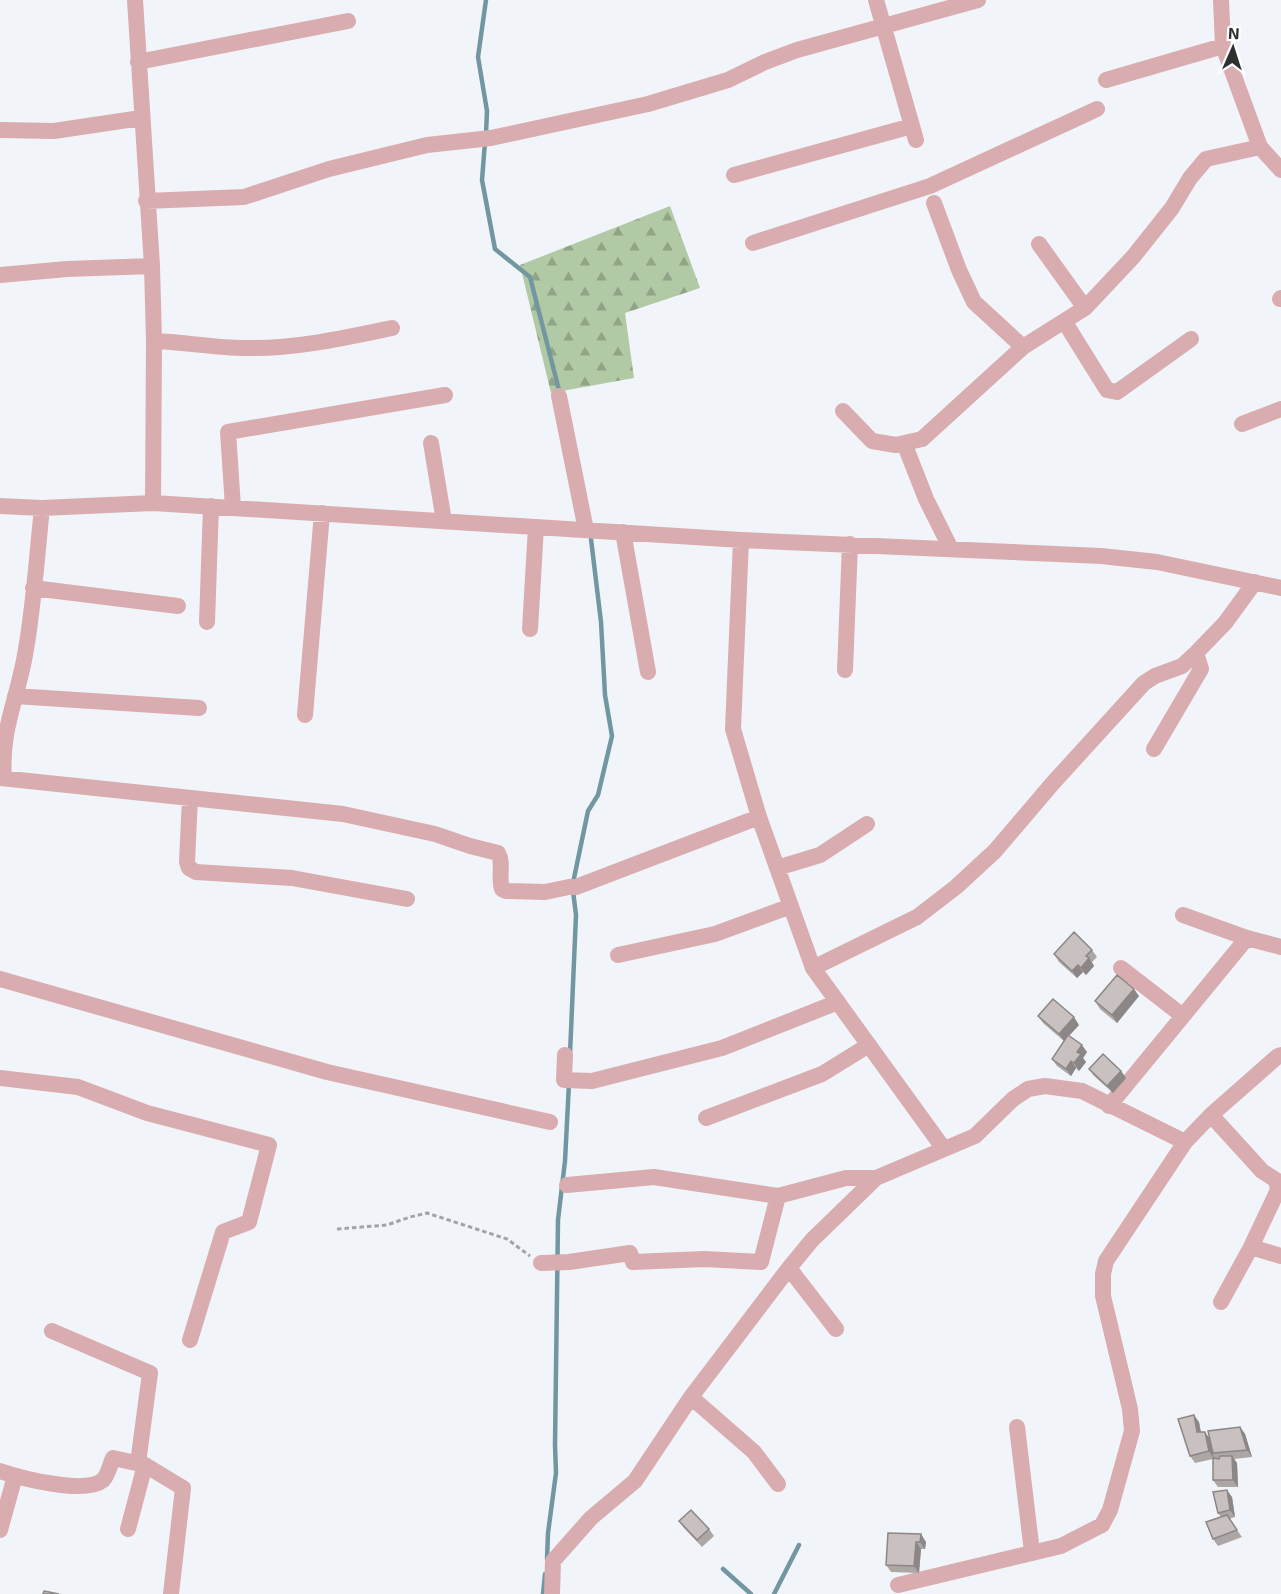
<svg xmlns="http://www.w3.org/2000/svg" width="1281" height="1594" viewBox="0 0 1281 1594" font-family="'Exo 2',sans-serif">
	<defs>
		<pattern id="forest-firs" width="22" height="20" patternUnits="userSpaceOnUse" patternTransform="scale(1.5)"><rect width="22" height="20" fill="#b1caa5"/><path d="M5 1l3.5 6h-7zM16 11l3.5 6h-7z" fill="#90a487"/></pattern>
	</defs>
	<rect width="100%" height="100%" fill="#f1f5fa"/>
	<!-- forest -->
	<path fill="url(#forest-firs)" d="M670,206L700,288L625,313L634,378L551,393L520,265Z"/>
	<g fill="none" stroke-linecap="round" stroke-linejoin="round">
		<!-- stream -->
		<path stroke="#7297a0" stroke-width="4.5" d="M486,134L487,111L478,57L486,0
			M485,142L482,180L495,249L530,277L560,394
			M573,883L588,811L598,795L612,736L605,695L601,622L591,539
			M570,1054L576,915L573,891
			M547,1559L548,1533L556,1473L555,1445L558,1220L565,1161L569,1083
			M723,1569L751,1594
			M543,1594L545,1574
			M774,1594L799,1545"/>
		<!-- path -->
		<path stroke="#a1a3a7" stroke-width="3" stroke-dasharray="4.5 3" stroke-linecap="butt" d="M337,1229L387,1225L410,1217L427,1213L507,1239L530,1256"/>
		<!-- minor -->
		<path stroke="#d9acaf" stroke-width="16" d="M135,0L152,266L154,341L153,503
			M876,0L916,140
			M1221,0L1223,46L1260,147L1281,170
			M138,62L348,21
			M1106,80L1223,46
			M0,130L54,131L141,118
			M734,175L912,126
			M146,201L244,197L329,169L427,145L491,138L648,104L728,80L765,62L797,50L978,0
			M934,203L959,270L974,302L1023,347L1085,308L1133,257L1172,208L1190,178L1206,159L1260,147
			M753,243L930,186L1097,109
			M1039,244L1085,308
			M0,275L67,269L152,266
			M1280,299L1281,298
			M1064,321L1107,390L1117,392L1191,339
			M154,341C184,342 215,348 246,348C295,349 344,338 392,328
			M559,396L586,530
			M843,411L872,441L896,445L922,439L1023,347
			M1242,424L1281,409
			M431,443L444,521
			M904,443L926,499L951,549
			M0,506L42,508L153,503L741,540L1101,556L1157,562L1281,588
			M233,507L228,432L445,395
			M623,532L648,672
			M741,540L733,729L759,817L813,968L944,1149
			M33,588L178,606
			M207,622L211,506
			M530,629L536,527
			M845,670L850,544
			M15,696L199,708
			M305,715L322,513
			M1154,749L1201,669L1196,653
			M0,778L343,814L435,834L470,846L498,853C504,863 498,877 502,889L506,891L545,892L569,887H576L759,817
			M4,778C0,729 19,696 26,649C34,603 37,555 42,508
			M190,798L187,862L189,868L196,872L292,878L407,899
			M777,868L820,855L867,824
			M1183,915L1247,938L1281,947
			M618,955L715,934L791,906
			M813,968L917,917L956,887L995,851L1052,784L1144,683L1155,676L1182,666L1196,653L1225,623L1255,582
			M1121,968L1183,1016
			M0,979L327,1072L550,1122
			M565,1055L564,1080L592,1081L722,1048L838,1002
			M0,1078L78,1087L147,1113L269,1145L249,1222L223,1232L190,1340
			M1109,1106L1247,938
			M1211,1115L1262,1171L1276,1180L1278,1190L1251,1247L1221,1302
			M706,1118L822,1074L869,1045
			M567,1185L654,1177L778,1196L846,1178H876
			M1251,1247L1281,1256
			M541,1263L569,1262L630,1253L633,1262L704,1259L761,1262L778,1196
			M789,1268L836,1329
			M52,1331L150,1373L138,1463
			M691,1397L754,1452L778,1484
			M1017,1427L1032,1552
			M0,1471C21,1478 85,1495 103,1480C108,1475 110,1465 113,1458L145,1465L183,1488L171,1594
			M128,1529L145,1465
			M0,1530L15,1476
			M898,1585L1061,1546L1102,1525L1110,1510L1132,1431L1130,1409L1103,1296V1274L1106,1261L1185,1142L1211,1115L1278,1056L1281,1055
			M552,1594L553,1561L591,1518L635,1481L691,1397L789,1268L812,1240L876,1178L975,1136L1013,1099L1028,1089L1045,1086L1082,1091L1185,1142"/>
	</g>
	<!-- wall -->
	<path fill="#aca6a5" d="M1092,950L1097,957L1092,962L1094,966L1086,975L1083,972L1077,978L1059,962L1054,954Z
		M1139,996L1117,1023L1100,1009L1095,1001Z
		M1038,1016L1079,1025L1069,1036L1087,1052L1083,1058L1086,1062L1079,1071L1076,1068L1071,1076L1057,1066L1052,1059L1064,1041L1043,1023Z
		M1089,1069L1121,1071L1126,1078L1113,1093L1094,1076Z
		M1199,1422L1201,1432L1209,1437L1240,1427L1245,1434L1252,1457L1234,1459L1237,1463L1238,1487H1218L1213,1480V1459L1195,1463L1190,1456Z
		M1232,1497L1235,1517L1229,1519L1242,1537L1218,1546L1213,1539L1221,1517L1218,1513Z
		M679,1521L709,1529L714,1536L702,1547L684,1528Z
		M888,1533L926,1542L925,1549H921L919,1573L891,1572L886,1565Z"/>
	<!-- shaded-wall -->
	<path fill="#8c8786" d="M1089,958L1094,966L1086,975L1081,968Z
		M1078,965L1083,972L1077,978L1072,971Z
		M1134,989L1139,996L1117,1023L1112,1015Z
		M1074,1017L1079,1025L1064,1041L1059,1034Z
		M1082,1045L1087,1052L1083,1058L1086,1062L1079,1071L1074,1063L1077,1052Z
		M1071,1061L1076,1068L1071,1076L1066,1069Z
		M1121,1071L1126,1078L1113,1093L1107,1086Z
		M1194,1415L1199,1422L1202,1440L1197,1432Z
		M1240,1427L1245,1434L1252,1457L1247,1450Z
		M1205,1432L1210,1439L1214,1459L1209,1451Z
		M1232,1456L1237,1463L1238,1487L1233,1480Z
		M1227,1490L1232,1497L1235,1517L1230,1510Z
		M921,1534L926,1542L925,1549L920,1542Z
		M916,1542L921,1549L919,1573L914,1566Z"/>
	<!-- building -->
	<path fill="#c8c1c0" stroke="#8c8786" stroke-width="1.5" d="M1074,932L1092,950L1086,956L1089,958L1081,968L1078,965L1072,971L1054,954Z
		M1117,975L1134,989L1112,1015L1095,1001Z
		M1053,999L1074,1017L1059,1034L1038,1016Z
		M1068,1035L1082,1045L1077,1052L1081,1054L1074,1063L1071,1061L1066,1069L1052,1059Z
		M1103,1054L1121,1071L1107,1086L1089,1069Z
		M1194,1415L1197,1432H1205L1209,1451L1190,1456L1178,1419Z
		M1240,1427L1247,1450L1213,1453L1208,1431Z
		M1220,1456H1232L1233,1480H1213V1458L1219,1459Z
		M1227,1490L1230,1510L1218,1513L1213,1492Z
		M691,1510L709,1529L697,1540L679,1521Z
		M1227,1515L1237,1530L1213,1539L1206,1522Z
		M888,1533L921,1534L920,1542H916L914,1566L886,1565Z
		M44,1591L59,1594H43Z"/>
	<!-- north arrow -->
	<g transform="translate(1233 48) rotate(3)" stroke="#ffffff" stroke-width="4.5" paint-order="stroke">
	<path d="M0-4.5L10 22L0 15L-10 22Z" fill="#2e2f31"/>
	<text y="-9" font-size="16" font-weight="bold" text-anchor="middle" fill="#2e2f31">N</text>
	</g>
</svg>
